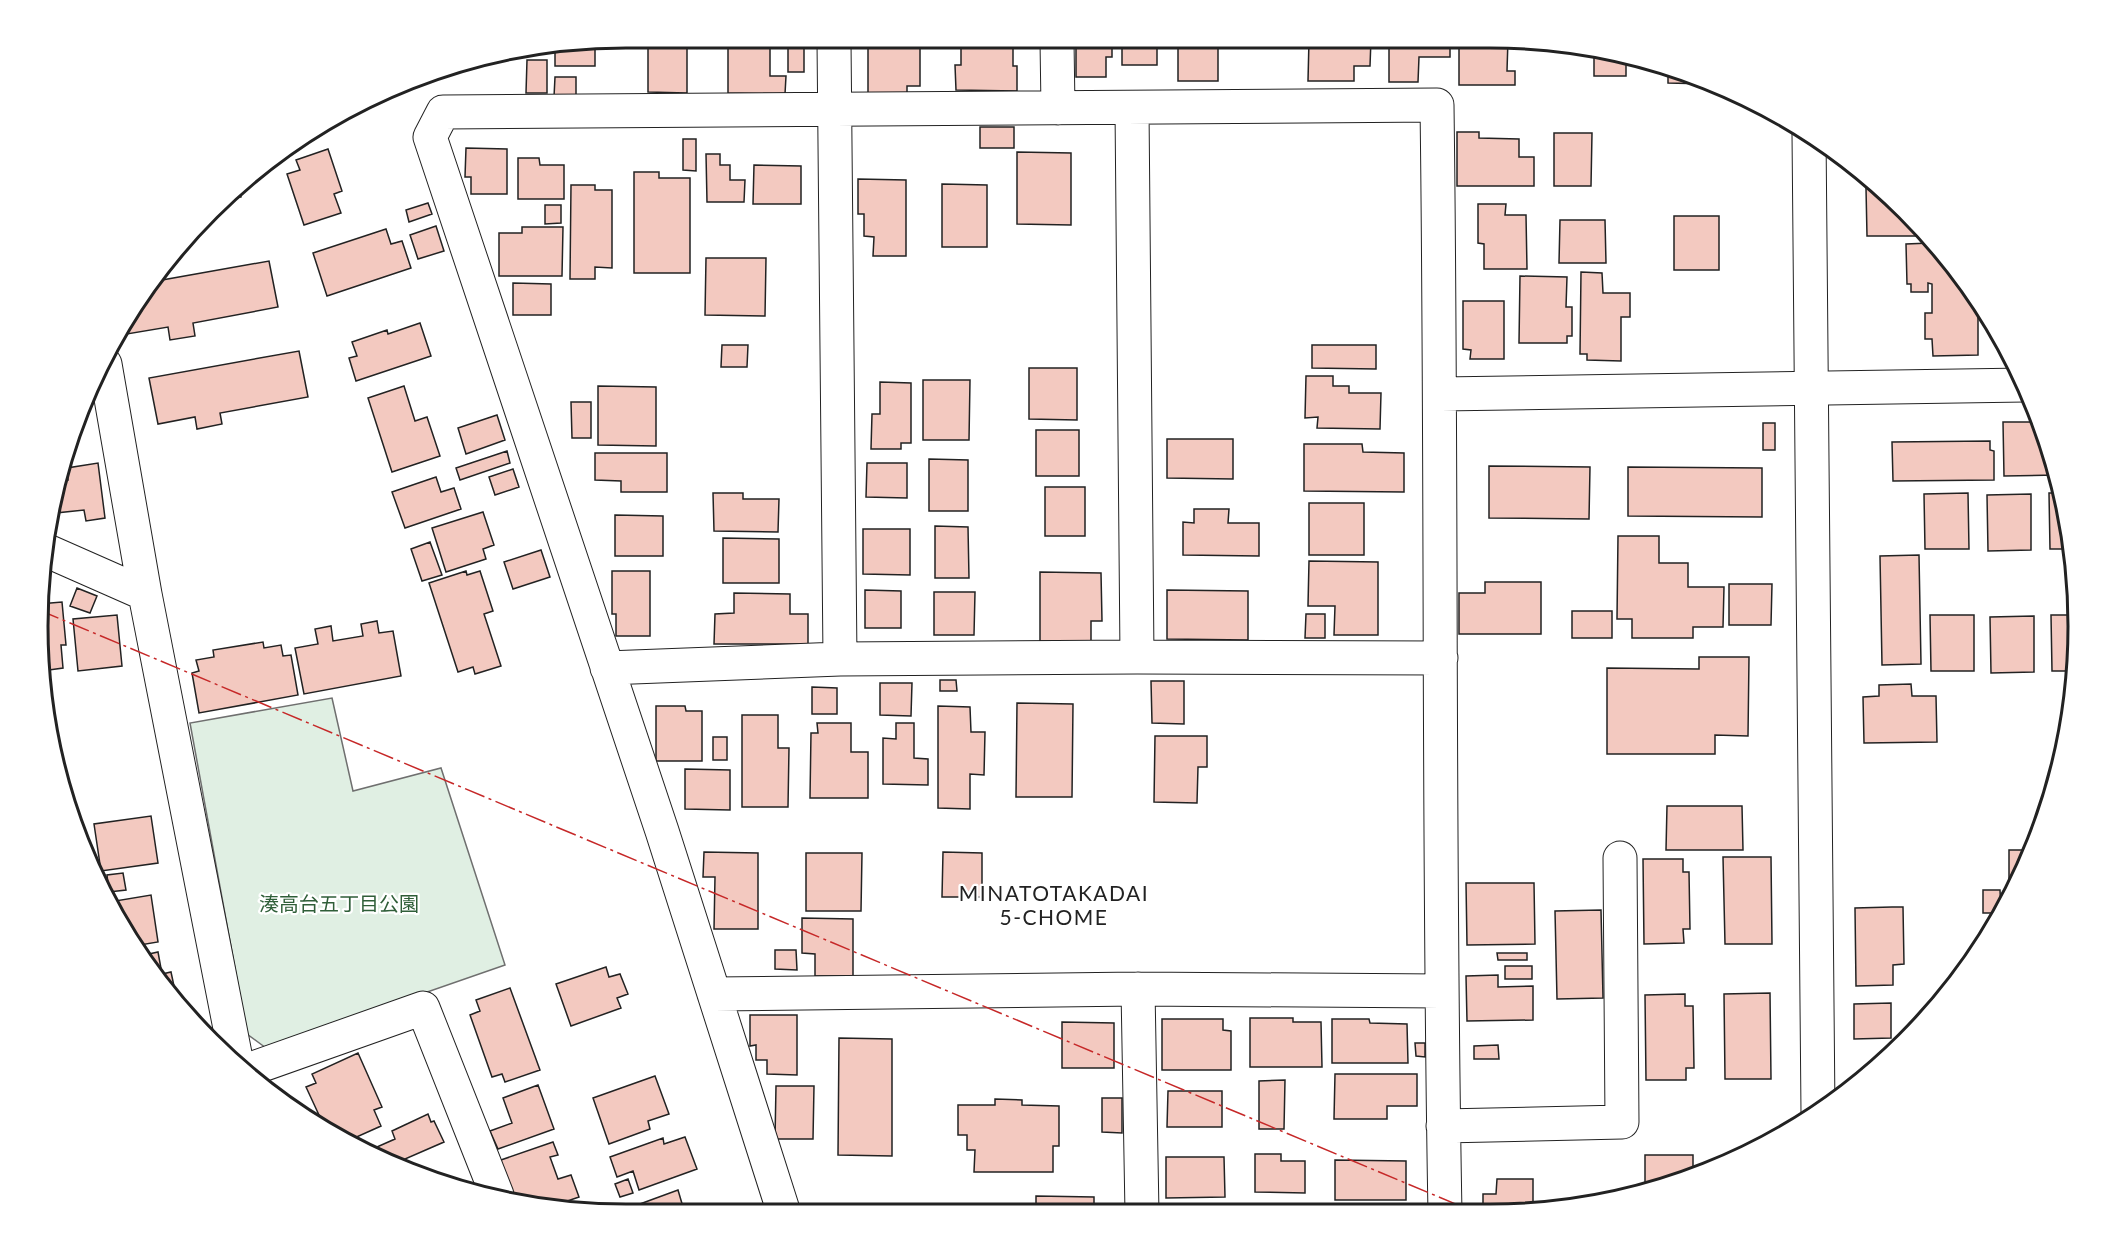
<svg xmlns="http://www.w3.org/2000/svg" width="2116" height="1252" viewBox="0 0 2116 1252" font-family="Lato,'Noto Sans JP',sans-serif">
	<rect width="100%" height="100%" fill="#fff"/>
	<!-- green -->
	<path fill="#e0efe3" stroke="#6f6f6f" stroke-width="1.5" d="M332,698L353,791L441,768L505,965L266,1048L247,1034L190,723Z"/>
	<!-- building -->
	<path fill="#f3c9c0" stroke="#222" stroke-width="1.5" d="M1371,39L1370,66H1354V81H1308L1309,40Z
		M1389,39H1450V57H1419L1418,82H1389Z
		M1459,39H1508L1507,71H1515V85H1459Z
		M1112,40V57H1106V77H1076V41Z
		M1122,40H1157V65H1122Z
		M1178,40H1218V81H1178Z
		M595,42V66H555V43Z
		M788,42H804V72H788Z
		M648,43H687V93L648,92Z
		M868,43H920V86H907V93H868Z
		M728,44H770V76H786L785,94L728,93Z
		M961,48H1013V66H1017V91L956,90L955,65H961Z
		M1594,52L1626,58V76H1594Z
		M527,60H547V93H526Z
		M1668,67L1679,69L1709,84L1668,83Z
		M555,77H576V97H554Z
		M980,127H1014V148H980Z
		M1457,132H1479V138L1519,139V157H1534V186H1457Z
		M1554,133H1592L1591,186H1554Z
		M683,139H696V171L683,170Z
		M466,148L507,149V194H471V177H465Z
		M328,149L342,191L334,194L341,213L304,225L287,174L300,170L296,160Z
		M1017,152L1071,153V225L1017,224Z
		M706,154H720V165H730V180H745L744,202H707Z
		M518,158H539L540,165H564V199H518Z
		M754,165L801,166V204H753Z
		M634,172H659V178H690V273H634Z
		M858,179L906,180V256H873L874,237L864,236V214H858Z
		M239,184L241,197L220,201Z
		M942,184L987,185V247H942Z
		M571,185H595V190H612V268L595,267V279H570Z
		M1866,188H1880L1906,210L1927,236H1867Z
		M428,203L432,214L409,222L406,210Z
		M1478,204H1506L1505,215H1526L1527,269H1484V244L1478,243Z
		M545,205H561V223L545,224Z
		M1674,216H1719V270H1674Z
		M1560,220H1605L1606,263H1559Z
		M436,226L444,251L418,259L410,235Z
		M522,227H563L562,276H499V233H522Z
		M386,229L391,244L402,241L411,268L327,296L313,253Z
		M1931,243H1934L1978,297V355L1933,356L1932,339H1925V313H1932V284L1928,283V292H1911V284H1907L1906,244Z
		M706,258H766L765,316L705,315Z
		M269,261L278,307L193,323L195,336L170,340L168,327L127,334L125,322L137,299L151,282Z
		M1581,272L1602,273L1603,293H1630V317H1621V361L1587,360V354H1580Z
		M1520,276L1567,277L1566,307H1572V336H1567V343H1519Z
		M513,283L551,284V315H513Z
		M1463,301H1504V359H1470L1471,350L1463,349Z
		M420,323L431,356L356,381L349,358L357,356L352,342L387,330L388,334Z
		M722,345H748L747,367H721Z
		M1312,345H1376V369L1312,368Z
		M299,351L308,397L220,413L222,424L197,429L195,417L158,424L149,378Z
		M1029,368H1077V420L1029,419Z
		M1306,376H1333V386H1349V393H1381L1380,429L1317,428L1318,417L1305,418Z
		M923,380H970L969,440H923Z
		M880,382L911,383V443H901V449H871L872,414H880Z
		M404,386L415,421L427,417L440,456L392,472L368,398Z
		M598,386L656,387V446L598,445Z
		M571,402H591V438H572Z
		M497,415L505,440L466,454L458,428Z
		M2003,422H2040L2056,475L2004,476Z
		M1763,423H1775V450H1763Z
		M1036,430H1079V476H1036Z
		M1167,439H1233V479L1167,478Z
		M1990,441V450L1994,451V480L1893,481L1892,442Z
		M1304,444H1362L1363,452L1404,453V492L1304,491Z
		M507,451L510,463L460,480L456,468Z
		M595,453H667V492H621V481L595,480Z
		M929,459L968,460V511H929Z
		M98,463L105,518L86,521L84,510L56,513L57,519L49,521L58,481L68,480L67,468Z
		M867,463H907V498L866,497Z
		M1489,466L1590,467L1589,519L1489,518Z
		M1628,467L1762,468V517L1628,516Z
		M513,469L519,487L495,495L489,477Z
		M436,477L441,492L454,488L461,509L405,528L392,492Z
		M1045,487H1085V536H1045Z
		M713,493H743V499H779L778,532L714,531Z
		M1968,493L1969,549H1925L1924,494Z
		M2049,493H2062L2067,512L2071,549H2050Z
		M2031,494V550L1988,551L1987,495Z
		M1309,503H1364V555H1309Z
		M1194,509H1229L1228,523H1259V556L1183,555V522L1194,523Z
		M483,512L494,545L483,549L486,559L446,572L432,528Z
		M615,515L663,516V556H615Z
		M935,526L968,527L969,578H935Z
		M863,529H910V575L863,574Z
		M1618,536H1659V563H1688V587H1724L1723,627H1693V638H1632V619H1617Z
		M723,538L779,539V583H723Z
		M430,542L442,575L422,581L411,549Z
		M541,550L550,577L513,589L504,562Z
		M1919,555L1921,664L1882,665L1880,556Z
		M1309,561L1378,562V635H1334L1335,606H1308Z
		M466,571L467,575L480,571L493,611L484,614L501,666L475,674L473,667L458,672L429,583Z
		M612,571H650V636H616V614H612Z
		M1040,572L1101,573L1102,621H1091V642L1040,641Z
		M1485,582H1541V634H1459V593H1485Z
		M1729,584H1772L1771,625H1729Z
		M77,588L97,596L90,613L70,606Z
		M865,590L901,591V628H865Z
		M1167,590L1248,591V640L1167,639Z
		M934,592H975L974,635H934Z
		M734,593L790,594V614H808V644H714L715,614L734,613Z
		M62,602L66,645H61L63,668L42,671L38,626L39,604Z
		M1572,611H1612V638H1572Z
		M1306,614H1325V638H1305Z
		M117,615L122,666L78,671L73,619Z
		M1930,615H1974V671H1931Z
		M2051,615H2077L2078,626L2074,671H2052Z
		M2034,616V672L1991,673L1990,617Z
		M377,621L379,633L393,631L401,676L304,694L295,648L318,644L315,629L331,626L333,641L363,636L361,624Z
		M263,642L264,648L281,645L283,656L291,655L298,695L199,713L192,673L199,671L196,660L214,657L213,650Z
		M1699,657H1749L1748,736L1715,735V754H1607V668L1699,669Z
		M940,680H956L957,691H940Z
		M1151,681H1184V724L1152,723Z
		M880,683H912L911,716L880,715Z
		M1911,684L1912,696H1936L1937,742L1864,743L1863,697L1879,696V685Z
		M812,687L837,688V714H812Z
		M1017,703L1073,704L1072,797H1016Z
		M656,706H685L686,711H702V761H656Z
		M938,706L970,707L971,732H985L984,775L970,774V809L938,808Z
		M742,715H778V748H789L788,807H742Z
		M817,723H851V752H868V798H810L811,733H818Z
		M896,723H914V758L928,759V785L883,784V738L896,739Z
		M1155,736H1207V767H1198L1197,803L1154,802Z
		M713,737H727V760H713Z
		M685,769L730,770V810L685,809Z
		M1667,806H1742L1743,850H1666Z
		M151,816L158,863L101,871L94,824Z
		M2033,841H2037L2034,852L2009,897V850H2032Z
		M704,852L758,853V929H714L715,877H703Z
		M943,852L982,853V897H942Z
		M806,853H862L861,911H806Z
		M1723,857H1771L1772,944H1725Z
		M1643,859H1683V872H1689L1690,929H1683L1684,943L1644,944Z
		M123,873L126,890L109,892L107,875Z
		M1466,883H1534L1535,944L1467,945Z
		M1983,890H2000L2001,913H1983Z
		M151,895L158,942L134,946L116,920L109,902Z
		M1892,907H1903L1904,964L1893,965V985L1856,986L1855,908Z
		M1601,910L1603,998L1557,999L1555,911Z
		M802,918L853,919V976H815V954L802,953Z
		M775,950H796L797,970L775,969Z
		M158,952L162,974L171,972L178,1005L159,984L140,956Z
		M1497,953H1527V960H1498Z
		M1505,966H1532V979H1505Z
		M606,967L609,977L620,974L628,994L617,998L621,1008L571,1026L556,984Z
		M1498,975V987L1533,986V1020L1467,1021L1466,976Z
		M510,988L540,1070L505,1082L502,1074L492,1077L470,1015L480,1011L476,1000Z
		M1770,993L1771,1079H1725L1724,994Z
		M1685,994V1006H1693L1694,1068H1686V1080H1646L1645,995Z
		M1891,1003V1038L1854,1039V1004Z
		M750,1015H797V1075L767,1074V1060H756V1045L750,1046Z
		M1250,1018H1293V1022H1321L1322,1067H1250Z
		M1162,1019H1223V1030L1231,1031V1070H1162Z
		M1332,1019H1369L1370,1023L1407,1024L1408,1063H1332Z
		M1062,1022L1114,1023V1068H1062Z
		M839,1038L892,1039V1156L838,1155Z
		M1415,1043H1425V1057L1416,1056Z
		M1498,1045L1499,1059H1474V1046Z
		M358,1053L382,1107L374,1110L381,1126L350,1140L339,1135L338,1132L335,1133L325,1128L306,1087L316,1083L312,1074Z
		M1335,1074H1417V1106H1387V1119H1334Z
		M655,1076L669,1114L648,1121L650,1129L609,1144L593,1098Z
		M1285,1080L1284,1129H1259V1081Z
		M538,1085L554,1129L498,1149L490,1131L512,1123L503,1098Z
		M776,1086H814L813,1139H775Z
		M1168,1091H1222V1127H1167Z
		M1102,1098H1122V1133L1102,1132Z
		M995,1099L1022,1100V1105L1059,1106V1146H1053V1172H974L975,1150H967V1135H958V1105H995Z
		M428,1114L431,1122L434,1121L444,1142L396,1163L370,1150L395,1139L392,1131Z
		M685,1137L697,1169L639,1190L633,1171L617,1177L610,1157L663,1138L664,1144Z
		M553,1142L558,1155L550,1157L558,1179L571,1175L579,1197L553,1206L511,1198L498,1161Z
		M1255,1154H1281V1161H1305V1193L1255,1192Z
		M1645,1155H1693V1177L1679,1183L1645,1190Z
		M1166,1157H1224L1225,1197L1166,1198Z
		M1335,1160L1406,1161V1200H1335Z
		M628,1179L633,1193L620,1197L615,1184Z
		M1497,1179H1533V1212L1483,1213V1194H1496Z
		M678,1190L683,1207L687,1206L689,1213H631L629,1208Z
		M1036,1196L1094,1197V1211L1103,1210V1213H1036Z
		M1321,1210H1392V1213H1321Z"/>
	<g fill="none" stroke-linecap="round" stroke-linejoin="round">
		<defs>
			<path id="street" d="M834,41L840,659
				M1057,41L1058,108
				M1132,108L1137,657
				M1441,394L2025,385
				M43,549L145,594L105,364
				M145,594L237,1064
				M607,668L840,659L1137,657L1441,658
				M1138,989L1142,1213
				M714,994L1138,989L1441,991
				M245,1071L423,1008L497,1195
				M1443,1126L1622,1122L1620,858
				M784,1213L662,831L430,137L443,112L1437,105C1442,475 1438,844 1445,1213"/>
			<path id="secondary" d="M1809,133L1818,1112"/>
		</defs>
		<!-- street casing -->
		<use href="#street" stroke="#222" stroke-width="35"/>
		<!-- secondary casing -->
		<use href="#secondary" stroke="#222" stroke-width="35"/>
		<!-- street -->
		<use href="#street" stroke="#fff" stroke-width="33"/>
		<!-- secondary -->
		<use href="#secondary" stroke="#fff" stroke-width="33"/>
		<!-- power -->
		<path stroke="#c62828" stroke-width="1.5" stroke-dasharray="21 4.5 3 4.5" stroke-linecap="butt" d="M39,610L1477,1213"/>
	</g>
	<g text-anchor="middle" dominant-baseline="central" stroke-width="4.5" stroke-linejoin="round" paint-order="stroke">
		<!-- park labels -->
		<g font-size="20" fill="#2f5e38" stroke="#fff">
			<text x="339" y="903">湊高台五丁目公園</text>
		</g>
		<!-- neighbourhood labels -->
		<g font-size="21" letter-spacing="1.5" fill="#222" stroke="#fff">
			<text x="1054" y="892">MINATOTAKADAI<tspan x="1054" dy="24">5-CHOME</tspan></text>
		</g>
	</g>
	<!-- crop -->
	<path d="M0 0H2116V1252H0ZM626 48H1490A578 578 0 0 1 2068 626V626A578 578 0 0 1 1490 1204H626A578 578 0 0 1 48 626V626A578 578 0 0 1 626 48Z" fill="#fff" fill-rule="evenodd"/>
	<path fill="none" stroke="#222" stroke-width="3" d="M626 48H1490A578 578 0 0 1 2068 626V626A578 578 0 0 1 1490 1204H626A578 578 0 0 1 48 626V626A578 578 0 0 1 626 48Z"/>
</svg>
